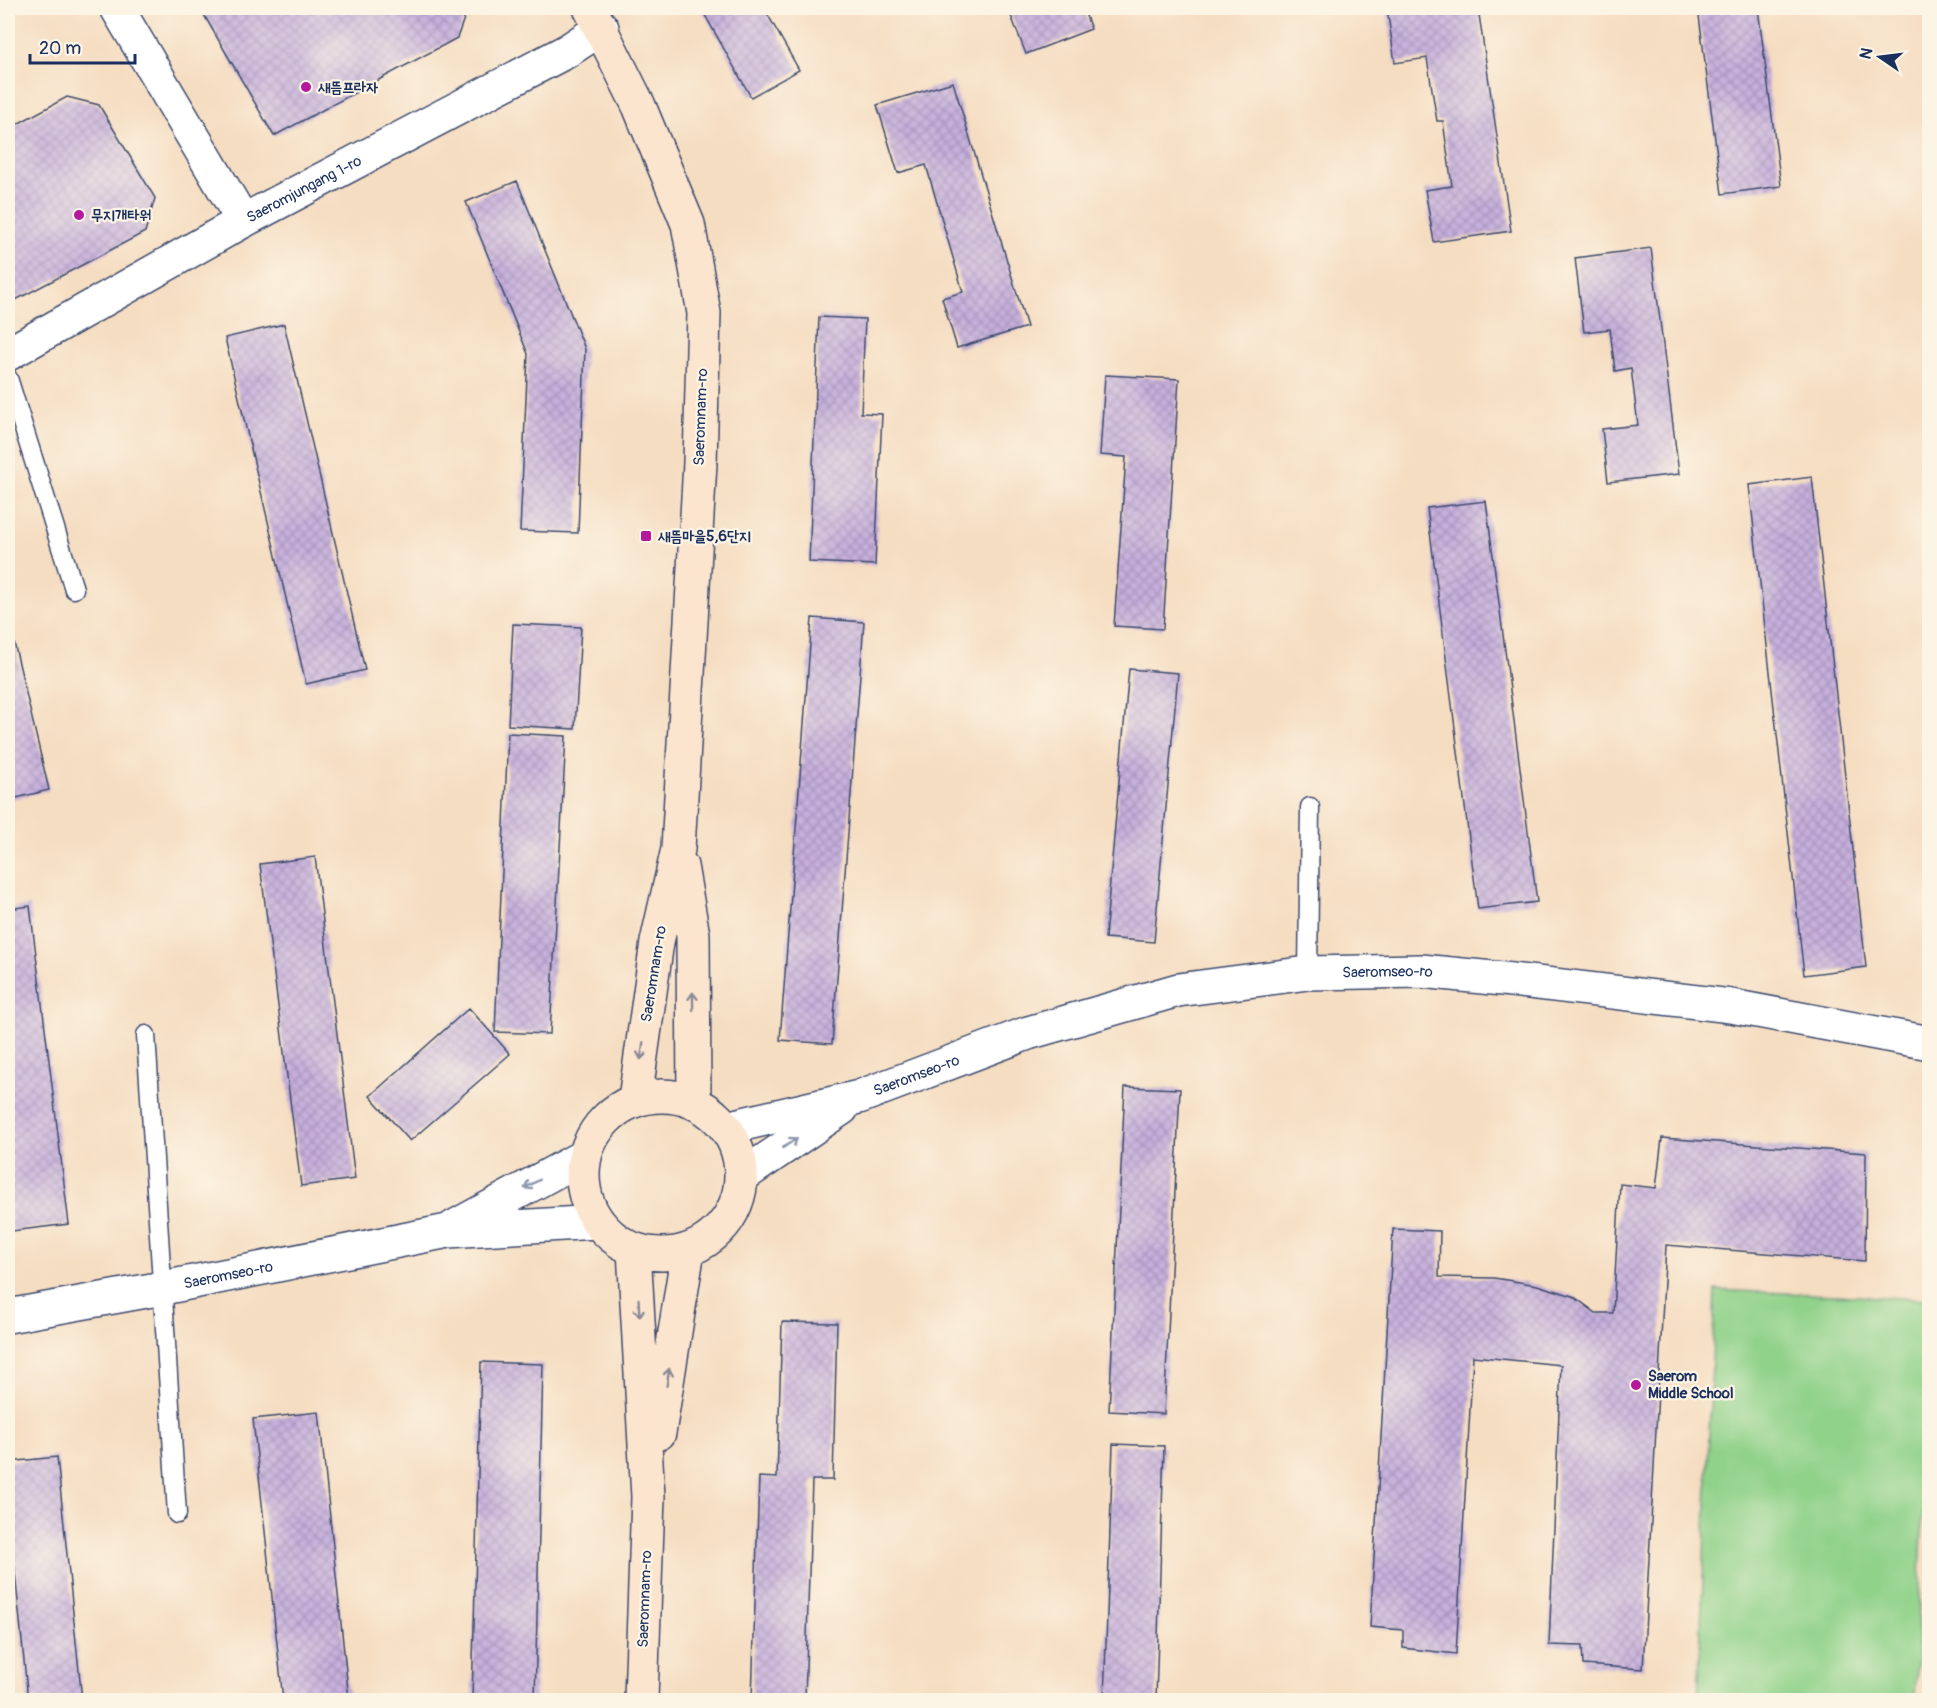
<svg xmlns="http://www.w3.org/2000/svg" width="1937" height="1708" viewBox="0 0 1937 1708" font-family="Pangolin,'Poor Story',sans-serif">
	<defs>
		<pattern id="building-cross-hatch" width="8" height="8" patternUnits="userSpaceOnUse" patternTransform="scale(1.5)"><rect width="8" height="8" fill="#c7b0dd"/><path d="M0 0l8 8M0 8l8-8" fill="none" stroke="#a190b6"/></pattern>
	</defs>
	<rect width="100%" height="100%" fill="#fcf5e5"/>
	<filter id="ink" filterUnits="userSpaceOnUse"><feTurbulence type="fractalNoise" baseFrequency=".0167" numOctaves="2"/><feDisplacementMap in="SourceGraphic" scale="12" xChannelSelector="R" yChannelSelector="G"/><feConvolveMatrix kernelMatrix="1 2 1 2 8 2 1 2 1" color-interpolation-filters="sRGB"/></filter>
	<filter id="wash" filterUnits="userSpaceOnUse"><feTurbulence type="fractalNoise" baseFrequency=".008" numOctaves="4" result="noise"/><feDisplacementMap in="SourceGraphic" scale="24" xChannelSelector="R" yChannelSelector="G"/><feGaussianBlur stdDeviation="1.35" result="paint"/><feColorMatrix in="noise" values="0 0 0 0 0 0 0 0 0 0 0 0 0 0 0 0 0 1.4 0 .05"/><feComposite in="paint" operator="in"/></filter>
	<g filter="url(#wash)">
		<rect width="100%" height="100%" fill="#f5ddc1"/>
		<!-- green -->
		<path fill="#90d28a" stroke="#568074" stroke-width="1.5" d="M1715,1290L1929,1299V1361L1915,1700H1698Z"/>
		<g id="blocks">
			<!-- building -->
			<path fill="url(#building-cross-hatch)" d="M200,8H465L467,10L457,38L274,136Z
				M701,8H764L799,70L751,97Z
				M1008,8H1083L1091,29L1026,54Z
				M1387,8H1478L1511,231L1434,242L1425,190L1452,186L1443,121H1437L1427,58L1395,63Z
				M1698,8H1758L1781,186L1722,194Z
				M953,82L1027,327L957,348L942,298L963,292L926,165L898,173L877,105Z
				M67,97L99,105L155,198L145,232L8,304V129Z
				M517,181L585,349L578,533L520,531L528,354L466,202Z
				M1651,248L1679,474L1608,482L1602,429L1638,425L1631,368L1615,371L1610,329L1584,332L1575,258Z
				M819,317L865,319L861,413L882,414L875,565L809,562Z
				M284,324L365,670L306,684L225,338Z
				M1105,375L1179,379L1163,629L1114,626L1126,457L1100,455Z
				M1812,477L1866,967L1804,975L1749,485Z
				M1486,501L1537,902L1478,909L1427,508Z
				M8,617L49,790L8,800Z
				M812,618L864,622L832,1044L780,1040Z
				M513,624L581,627L575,729L508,725Z
				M1129,669L1178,673L1154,942L1105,938Z
				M508,733L566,736L550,1034L495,1032Z
				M315,857L355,1179L301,1186L260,864Z
				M30,906L69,1224L12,1231L8,1196V909Z
				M469,1008L510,1054L410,1141L370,1096Z
				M1125,1087L1180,1089L1164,1414L1109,1411Z
				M1662,1138L1866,1153L1865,1261L1666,1245L1643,1669L1583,1665L1582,1646L1549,1645L1561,1365L1473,1356L1456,1654L1403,1648V1630L1370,1627L1393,1229L1440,1231L1439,1277L1494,1278L1537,1285L1573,1296L1596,1313H1613L1620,1184L1656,1188Z
				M782,1322L837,1323L833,1480H812L805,1700H752L759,1477L777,1478Z
				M481,1362L543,1364L535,1700H472Z
				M319,1412L349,1700H283L253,1419Z
				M1113,1444L1164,1446L1156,1700H1104Z
				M57,1457L82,1700H28L8,1503V1462Z"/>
		</g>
	</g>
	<g filter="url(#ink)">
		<use href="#blocks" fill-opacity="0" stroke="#3c496d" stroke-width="1.5"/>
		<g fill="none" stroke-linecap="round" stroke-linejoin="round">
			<defs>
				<path id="lane" d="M8,378L74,589
					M1308,973L1310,807
					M146,1035L177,1514"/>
				<g id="street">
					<path d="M117,8L243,221"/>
					<path id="s1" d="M8,354L243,221L567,51L602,28"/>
					<path id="s2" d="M726,1128L859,1097L1028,1033L1178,990L1308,973L1421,971L1503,979L1731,1006L1930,1043"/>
					<path d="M742,1176L842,1108"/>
					<path d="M454,1227L584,1156"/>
					<path id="s3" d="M8,1316L163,1288L448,1231L597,1222"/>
				</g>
				<path id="secondary" d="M590,8L639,106L688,224L704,313L700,463L678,849L657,942L635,1099
					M681,866L693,935L694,1102
					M583 1175a79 79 0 1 1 158 0a79 79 0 1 1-158 0Z
					M634,1250L648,1497L641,1700
					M659,1433L688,1250"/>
			</defs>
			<!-- lane casing -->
			<use href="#lane" stroke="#3c496d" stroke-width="21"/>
			<!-- street casing -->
			<use href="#street" stroke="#3c496d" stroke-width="36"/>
			<!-- secondary casing -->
			<use href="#secondary" stroke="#3c496d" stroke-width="36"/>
			<!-- lane -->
			<use href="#lane" stroke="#fff" stroke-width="18"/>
			<!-- street -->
			<use href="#street" stroke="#fff" stroke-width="33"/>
			<!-- secondary -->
			<use href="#secondary" stroke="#fce5cf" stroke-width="33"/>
		</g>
		<!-- one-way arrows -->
		<defs><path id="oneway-shaft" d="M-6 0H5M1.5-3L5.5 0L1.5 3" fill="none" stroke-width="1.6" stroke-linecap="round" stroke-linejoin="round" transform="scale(1.5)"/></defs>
		<g stroke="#8c8a96">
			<use href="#oneway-shaft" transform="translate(693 1001) rotate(-91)"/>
			<use href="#oneway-shaft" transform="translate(642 1051) rotate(98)"/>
			<use href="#oneway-shaft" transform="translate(639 1308) rotate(87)"/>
			<use href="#oneway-shaft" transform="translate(668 1377) rotate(-81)"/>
		</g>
		<g stroke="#8d97ae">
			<use href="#oneway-shaft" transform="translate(790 1143) rotate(-34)"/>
			<use href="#oneway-shaft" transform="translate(532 1184) rotate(151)"/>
		</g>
	</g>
	<!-- markers -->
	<g fill="#b5179e" stroke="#fcf5e5" stroke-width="2">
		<circle cx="306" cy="87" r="6"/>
		<circle cx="79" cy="215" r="6"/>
		<rect x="640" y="530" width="12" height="12" rx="3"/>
		<circle cx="1636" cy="1385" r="6"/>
	</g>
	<g text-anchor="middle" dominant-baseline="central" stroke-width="4.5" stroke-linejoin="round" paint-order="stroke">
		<!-- poi labels -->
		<g font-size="15" font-weight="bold" fill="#1b2f5e" stroke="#fcf5e5" text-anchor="start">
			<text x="318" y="87">새뜸프라자</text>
			<text x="91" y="215">무지개타워</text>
			<text x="658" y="536">새뜸마을5,6단지</text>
			<text x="1648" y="1376">Saerom<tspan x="1648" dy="17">Middle School</tspan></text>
		</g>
		<!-- street labels -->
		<g font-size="15" fill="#1b2f5e" stroke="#fcf5e5">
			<text stroke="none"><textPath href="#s1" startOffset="339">Saeromjungang 1-ro</textPath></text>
			<text transform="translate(701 417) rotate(-88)">Saeromnam-ro</text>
			<text stroke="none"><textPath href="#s2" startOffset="684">Saeromseo-ro</textPath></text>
			<text transform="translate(654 974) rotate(-81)">Saeromnam-ro</text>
			<text stroke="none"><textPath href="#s2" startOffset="198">Saeromseo-ro</textPath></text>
			<text stroke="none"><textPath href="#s3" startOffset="224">Saeromseo-ro</textPath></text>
			<text transform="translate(645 1599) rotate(-88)">Saeromnam-ro</text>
		</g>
	</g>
	<!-- margin -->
	<rect width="1937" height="1708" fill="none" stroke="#fcf5e5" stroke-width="30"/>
	<!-- north arrow -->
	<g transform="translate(1880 57) rotate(284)" stroke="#fcf5e5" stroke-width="4.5" paint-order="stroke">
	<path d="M0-4.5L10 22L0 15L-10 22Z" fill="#1b2f5e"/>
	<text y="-9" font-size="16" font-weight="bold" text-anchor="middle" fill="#1b2f5e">N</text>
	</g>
	<!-- scale -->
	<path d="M30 54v9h105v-9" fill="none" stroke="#1b2f5e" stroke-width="3"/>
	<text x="39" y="54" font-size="18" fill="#1b2f5e" stroke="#fcf5e5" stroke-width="4.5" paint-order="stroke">20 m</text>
</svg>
